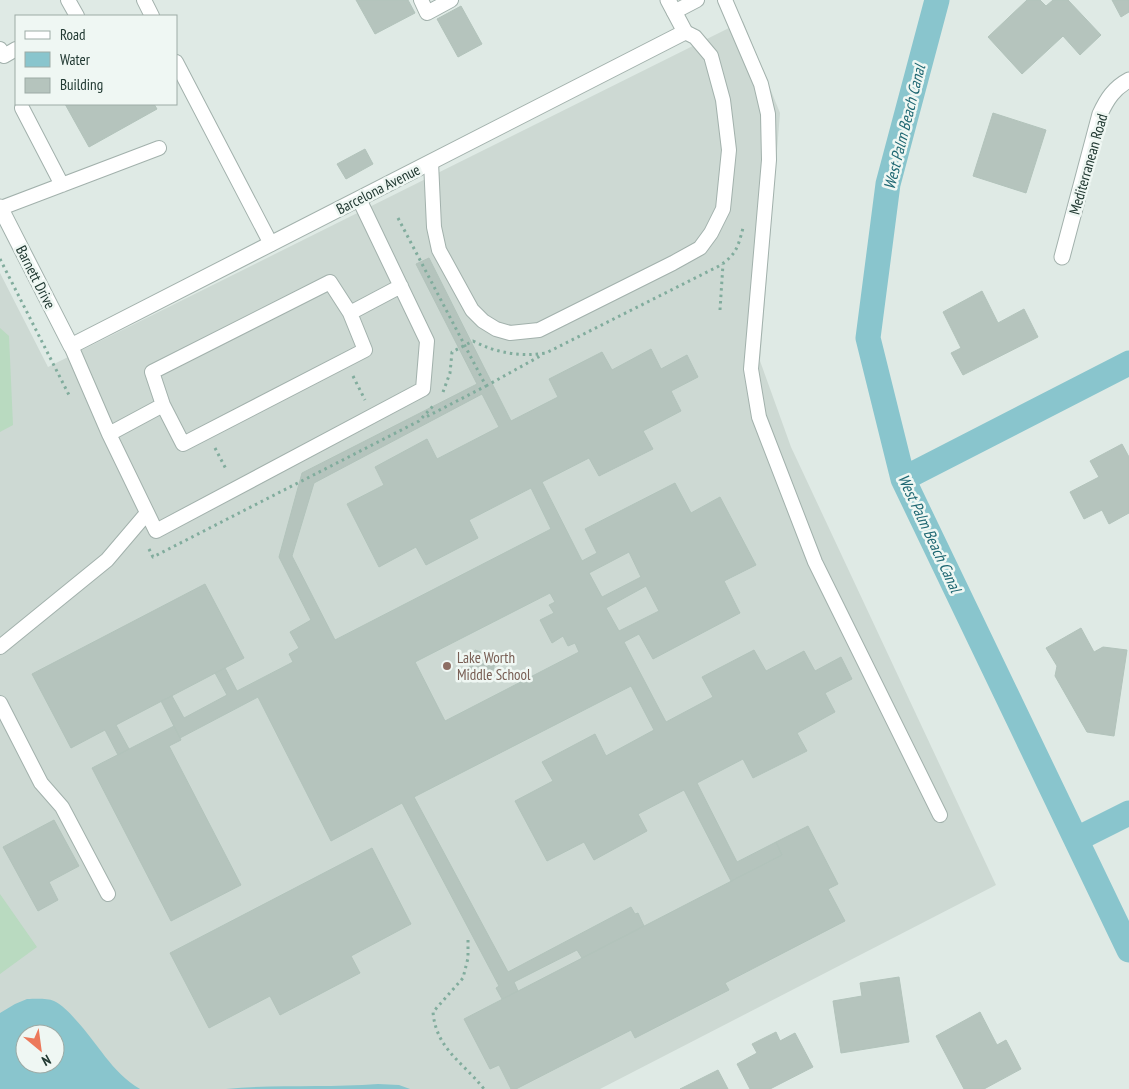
<svg xmlns="http://www.w3.org/2000/svg" width="1129" height="1089" viewBox="0 0 1129 1089" font-family="'PT Sans Narrow',sans-serif">
	<rect width="100%" height="100%" fill="#dfeae5"/>
	<!-- built -->
	<path fill="#cdd9d3" fill-rule="evenodd" d="M743,21L780,113L760,361L791,447L996,885L600,1089H0V273L48,367ZM25,1034H55V1064H25Z"/>
	<!-- green -->
	<path fill="#b9dac0" d="M0,328L9,336L13,425L0,432Z
		M0,894L37,947L0,974Z"/>
	<!-- water -->
	<path fill="#89c5cd" fill-rule="evenodd" d="M27,999C35,999 47,998 54,1001C62,1005 69,1012 75,1019C97,1042 112,1073 140,1089H0V1013L15,1004ZM25,1034H55V1064H25Z
		M378,1084L399,1085L410,1089H226C276,1084 327,1088 378,1084Z"/>
	<g fill="none" stroke-linecap="round" stroke-linejoin="round">
		<!-- canal -->
		<path stroke="#89c5cd" stroke-width="25" d="M937,0L888,184L868,338L903,479L1129,950
			M903,479L1129,363
			M1077,839L1129,813"/>
	</g>
	<!-- building -->
	<path fill="#b5c4bd" stroke="#b2c3bb" fill-rule="evenodd" d="M356,0H408L415,13L375,34Z
		M1027,0H1040L1046,6L1053,0H1068L1101,35L1080,55L1063,36L1022,74L988,37Z
		M1112,0H1129V12L1121,17Z
		M461,6L482,44L458,57L437,19Z
		M65,104H154L157,109L89,147Z
		M993,113L1046,130L1026,193L973,176Z
		M365,149L373,164L346,179L337,164Z
		M429,258L511,421L558,397L549,379L602,352L612,370L651,349L661,369L687,355L698,377L671,391L681,411L643,431L653,449L599,476L589,458L542,482L582,561L597,553L585,529L675,483L691,513L720,497L756,565L724,581L740,613L653,659L639,634L624,642L666,722L713,697L702,677L754,650L766,671L804,651L815,671L841,657L852,679L825,693L835,712L797,733L807,751L753,778L743,759L697,783L737,862L776,842L782,855L731,881L684,790L638,814L647,831L594,860L584,842L547,861L515,801L553,781L542,762L595,734L606,756L654,730L631,686L414,797L508,972L631,907L635,914L638,913L644,926L582,958L577,950L514,982L518,991L502,999L496,988L499,986L402,803L331,841L258,697L180,738L161,701L172,696L184,718L227,695L215,673L225,668L237,691L293,662L289,654L299,648L290,632L311,620L279,557L302,473L477,384L416,264ZM482,394L499,427L437,459L427,439L375,467L384,485L347,504L379,567L416,547L426,565L478,538L469,520L531,488L551,529L335,640L292,556L314,483ZM629,552L641,577L602,597L589,573ZM646,586L659,611L619,631L606,608ZM550,593L555,602L549,605L554,613L540,620L552,643L563,636L568,646L575,643L579,652L445,721L415,662Z
		M982,291L998,323L1024,309L1038,337L963,375L951,353L961,348L943,312Z
		M1122,444L1129,457V513L1109,524L1102,510L1084,519L1070,492L1099,477L1090,461Z
		M205,584L244,658L116,725L129,749L118,755L105,730L71,748L32,674Z
		M1081,628L1094,652L1103,647L1127,650L1114,736L1087,732L1055,676L1057,666L1046,648Z
		M475,650L497,657L490,680L467,673Z
		M174,726L181,740L169,746L241,885L171,921L92,768Z
		M54,820L79,866L49,882L58,900L38,911L3,847Z
		M808,826L838,884L828,889L845,921L725,983L729,990L635,1038L631,1030L516,1089H511L499,1065L490,1069L464,1019L782,855L776,842Z
		M372,848L411,924L351,956L360,973L280,1015L270,996L209,1028L170,953Z
		M899,977L909,1042L841,1053L833,1001L862,996L860,983Z
		M980,1012L997,1045L1006,1040L1021,1069L984,1089H964L936,1036Z
		M776,1032L780,1041L795,1033L813,1067L770,1089H750L737,1064L757,1053L752,1044Z
		M718,1070L728,1089H680Z"/>
	<g fill="none" stroke-linecap="round" stroke-linejoin="round">
		<defs>
			<path id="service" d="M68,0L77,16
				M144,0L152,16
				M421,0L427,13L451,0
				M725,0L761,84L768,114L769,160L751,369L759,417L815,562L940,815
				M674,12L697,0
				M0,49L4,56L16,49
				M176,62L271,244
				M22,108L62,185
				M431,162L434,227L439,250L472,310L483,321L496,329L510,333L539,330L673,263L700,248L711,233L723,209L729,150L723,100L711,56L695,37L685,32
				M1,208L159,148
				M71,346L109,434L156,531L423,389L427,341L359,199
				M163,405L152,372L330,282L350,313
				M109,434L163,405L183,444L365,350L350,313L401,286
				M0,647L107,560L147,513
				M0,703L41,783L62,807L108,894"/>
			<path id="minor" d="M0,207L71,346L685,32L668,0
				M1062,257L1100,114C1107,99 1114,88 1129,80"/>
		</defs>
		<!-- service casing -->
		<use href="#service" stroke="#a2b1ac" stroke-width="16"/>
		<!-- minor casing -->
		<use href="#minor" stroke="#a2b1ac" stroke-width="17"/>
		<!-- path -->
		<path stroke="#81ac9d" stroke-width="3" stroke-dasharray="2.5 4" stroke-linecap="butt" d="M398,218L486,386L424,418
			M0,259L69,395
			M720,310L723,264
			M353,376L365,400
			M486,386L542,355
			M443,392L450,373L452,352L473,341C497,353 519,357 546,353L719,266C736,255 738,247 743,228
			M215,448L227,471
			M149,549L153,557L419,421L434,405
			M468,940V958L463,978L433,1012C436,1049 463,1062 484,1089"/>
		<!-- service -->
		<use href="#service" stroke="#fff" stroke-width="14"/>
		<!-- minor -->
		<use href="#minor" stroke="#fff" stroke-width="15"/>
	</g>
	<!-- markers -->
	<circle fill="#8d6e63" stroke="#eff7f3" stroke-width="2" cx="447" cy="666" r="5"/>
	<g text-anchor="middle" dominant-baseline="central" stroke-width="5" stroke-linejoin="round" paint-order="stroke">
		<!-- street labels -->
		<g font-size="15" fill="#213932" stroke="#eff7f3">
			<text transform="translate(1088 164) rotate(-74)">Mediterranean Road</text>
			<text transform="translate(378 189) rotate(-27)">Barcelona Avenue</text>
			<text transform="translate(36 277) rotate(63)">Barnett Drive</text>
		</g>
		<!-- education labels -->
		<g font-size="15" fill="#785e54" stroke="#eff7f3" text-anchor="start">
			<text x="457" y="657">Lake Worth<tspan x="457" dy="17">Middle School</tspan></text>
		</g>
		<!-- water labels -->
		<g font-size="16" font-style="italic" fill="#1e6772" stroke="#eff7f3">
			<text transform="translate(904 127) rotate(-76)">West Palm Beach Canal</text>
			<text transform="translate(930 533) rotate(65)">West Palm Beach Canal</text>
		</g>
	</g>
	<!-- legend -->
	<rect x="15" y="15" width="162" height="90" fill="#eff7f3" stroke="#9daba6"/>
	<rect x="25" y="31" width="25" height="8" fill="#ffffff" stroke="#9daba6"/>
	<text x="60" y="40" font-size="15" fill="#213932">Road</text>
	<rect x="25" y="52" width="25" height="15" fill="#89c5cd" stroke="#9daba6"/>
	<text x="60" y="65" font-size="15" fill="#213932">Water</text>
	<rect x="25" y="78" width="25" height="15" fill="#b5c4bd" stroke="#9daba6"/>
	<text x="60" y="90" font-size="15" fill="#213932">Building</text>
	<!-- north arrow -->
	<g transform="translate(40 1049) rotate(151)"><circle r="24" fill="#eff7f3" stroke="#9daba6"/>
	<path d="M0-4L9 19L0 12L-9 19Z" fill="#ec795b"/>
	<text y="-8" font-size="14" font-weight="bold" text-anchor="middle" fill="#213932">N</text>
	</g>
</svg>
